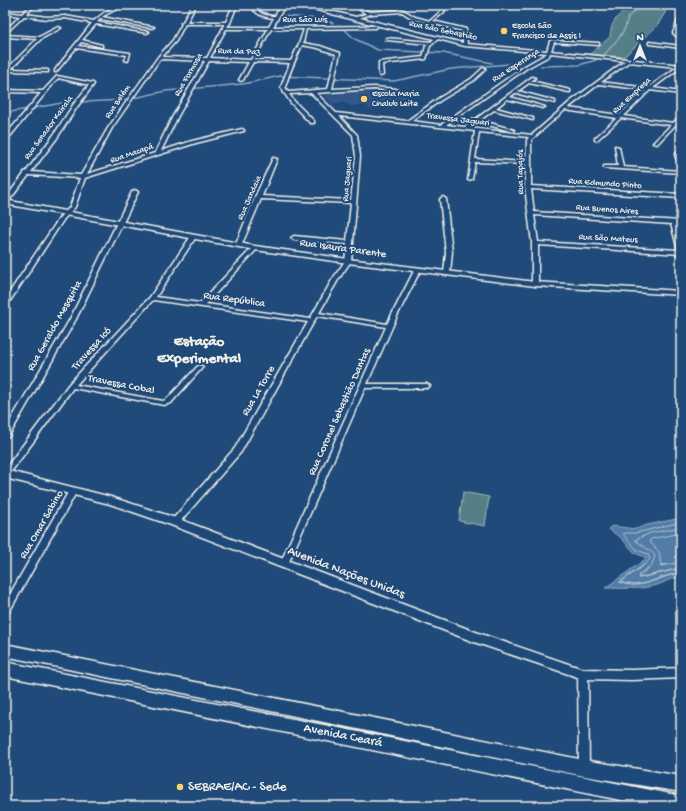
<svg xmlns="http://www.w3.org/2000/svg" width="686" height="811" viewBox="0 0 686 811" font-family="'Gochi Hand',sans-serif">
	<rect width="100%" height="100%" fill="#1f4a7a"/>
	<filter id="ink" filterUnits="userSpaceOnUse"><feTurbulence type="fractalNoise" baseFrequency=".025" numOctaves="2"/><feDisplacementMap in="SourceGraphic" scale="8" xChannelSelector="R" yChannelSelector="G"/><feConvolveMatrix kernelMatrix="1 2 1 2 8 2 1 2 1" color-interpolation-filters="sRGB"/></filter>
	<g filter="url(#ink)">
		<!-- built -->
		<path fill="#335887" d="M36,5H101L80,9L32,10Z
			M373,89L401,91L414,94L372,110L365,105L352,106L342,102L332,104L324,95Z"/>
		<!-- green -->
		<path fill="#547f87" stroke="#a4b8b8" d="M635,5H671L669,6L657,26L624,57L590,54L610,37C611,19 620,13 635,5Z
			M463,492L489,497L485,526L459,521Z"/>
		<!-- water -->
		<path fill="#517ca8" stroke="#92abc2" d="M681,518V577C672,577 665,583 657,585C641,590 622,588 605,588L647,558L635,553L621,538L608,529L612,526L636,529L647,525Z"/>
		<g fill="none" stroke-linecap="round" stroke-linejoin="round">
			<!-- shore-far1 -->
			<path stroke="#b3c2ce" stroke-width="1" d="M643,566L650,559L648,554L637,550L624,536V533H636L681,522
				M651,566L655,557L654,554L635,540L650,533L681,527
				M661,566L659,552L649,541L651,539L681,533
				M661,566L681,562"/>
			<!-- shore -->
			<path stroke="#b3c2ce" stroke-width="1.5" d="M644,565L620,582C642,592 660,574 681,573
				M652,565L639,575V578L681,568
				M661,565H666"/>
			<!-- stream -->
			<path stroke="#92abc2" stroke-width="1.5" d="M257,5L261,11L267,13
				M283,16L319,19L333,23
				M344,29L355,39L378,50L443,53L492,63
				M604,55L619,38L625,28L628,17L642,5
				M541,66L579,65L596,60
				M5,113L62,103L125,100L166,91L243,84L280,76L394,81L451,69L521,63"/>
			<defs>
				<path id="minor" d="M31,5H35L26,14L47,17L65,16L94,21C102,14 113,5 125,5L105,15L102,17L154,27L152,28L100,19L97,22L149,32L147,33L96,24L82,40L102,45V47L81,42L78,46L130,53L128,61L125,60L127,55L76,48L56,72H55V70L92,23L65,18L47,19L24,16L5,34V31L20,16L5,14V12L22,14Z
					M192,5H196L187,22H226L233,5H237L230,23L227,27H269L274,18C264,17 255,15 251,5H255C258,14 266,16 275,16L281,5H285L273,27L377,26L376,28L306,29L303,43L320,46L340,53L332,89L374,87L396,89L398,90L396,91L374,89L316,93L336,113L407,121L439,98L471,79L483,68H485V70L473,81L441,100L412,121L441,125L525,66L546,54L547,53L465,46L438,39L430,46L426,59L382,64L383,75L381,76L379,75V62L423,57L426,46L428,44L387,40H386V38L431,42L434,39L354,20L299,5H305L356,17L366,14L354,5H358L369,12L399,10L391,5H395L415,17L430,21L441,11L442,5H446L444,12L433,21L466,29L467,44L547,51L550,41L552,40L598,43H599V45L554,42L551,51L681,65V67L653,88L681,92V94L650,90L624,116L673,123L681,116V119L657,144L653,143L671,125L621,118L597,140H595V138L617,118L565,110L531,140V186L681,194V198L531,189L534,212L681,221V225L676,224L681,242V254L538,245V284L535,286L532,284V243L525,187L526,164L475,162L472,179L468,180L475,131L339,116L357,135L360,156L353,243L351,261L338,280L319,313L387,324L415,269L416,268H420L421,269L397,316L367,384H427L430,386L427,388H365L288,564L287,566L284,567L281,566L280,564L386,327L317,316L241,452L178,524L175,525L172,524L171,522L172,520L235,448L308,322L153,300L76,385L163,401L167,399L198,366H202L203,367L202,368L171,403L164,405L73,388L8,476L5,477V469L69,384L150,297L191,236H195L196,237L156,297L200,303L253,247H257V249L206,304L310,319L332,280L345,261L347,244L294,240L291,238L294,236L347,241L351,203L261,199L242,244L239,246L236,244L255,197L273,158L277,159L262,196L351,200L356,156L353,135L311,93L289,94L294,101L314,121V123H310L291,103L285,94L283,93L284,92L281,87L290,63L253,62L243,80L241,81L239,80L249,62L209,61L178,116L161,151L192,141L242,129L244,130V131L196,143L85,178L75,207L64,219L8,304L5,306V299L60,217L70,207L80,178L29,175L7,203L5,204V199L24,174V172H26L53,136L73,105L89,85L58,78L7,140H5V136L41,93L5,92V90L43,91L57,76L93,83L94,84L77,107L57,138L31,172L81,175L108,128L158,57L173,40L182,24L181,23L183,22ZM402,12L413,19L463,31V43L360,18L371,14ZM185,24H225L207,58L162,57L176,41ZM226,29H268L251,60L210,58ZM271,29H304L299,44L291,61L254,60ZM302,45L318,48L336,54L328,89L288,92L285,87C290,71 295,60 302,45ZM550,53L625,61L571,101L532,135L470,128L477,122L514,132V130L480,120L494,110L533,120V118L496,108L507,99L543,108L545,107L510,97L515,93L555,103V101L518,91L529,83L569,92H570V90L531,81L535,78L532,77L476,119H473V121L465,127L446,125L527,68L549,56ZM160,59L205,61L173,116L155,153L87,174L112,128ZM629,62L677,67L648,88L601,82ZM599,84L646,90L619,115L568,108ZM479,132L529,137L527,140L526,162L475,159ZM534,215L671,224L678,250L538,242Z
					M681,17V22L677,33L681,37V40L673,33L679,18Z
					M58,27L61,28L41,39L11,69L47,70H48V72L5,71V69H7L37,39L5,37V35L39,37Z
					M649,42L681,46V48L650,44H649Z
					M615,146L619,147L623,167L681,171V173L604,168V166H618Z
					M679,151H681V154L680,155L681,159V166L679,165L675,155Z
					M135,190L138,192L76,319L9,436L5,438V430L70,319L132,192Z
					M443,197L446,199L452,252L450,273L447,275L444,273L446,252L440,199Z
					M73,488L76,489L77,491L8,614L5,615V603L70,489Z
					M583,670L586,671L588,674L589,768L588,772L584,773L580,772L579,768L578,674L580,671Z"/>
				<path id="tertiary" d="M5,200L255,246L348,259L535,282L681,291V295L535,286L348,263L255,250L5,204Z
					M5,470L111,497L179,519L481,634L583,669L632,670L681,668V678L632,680L583,679L474,642L171,525L110,504L5,478Z"/>
				<path id="primary" d="M5,644L584,760L681,776V792L584,776L5,656Z
					M5,662L681,796V806H650L5,676Z"/>
			</defs>
			<!-- minor casing -->
			<use href="#minor" stroke="#f4f1e8" stroke-width="3"/>
			<!-- tertiary casing -->
			<use href="#tertiary" stroke="#f4f1e8" stroke-width="3"/>
			<!-- primary casing -->
			<use href="#primary" stroke="#f4f1e8" stroke-width="3"/>
			<!-- minor -->
			<use href="#minor" fill="#1f4a7a" fill-rule="evenodd"/>
			<!-- tertiary -->
			<use href="#tertiary" fill="#1f4a7a" fill-rule="evenodd"/>
			<!-- primary -->
			<use href="#primary" fill="#1f4a7a" fill-rule="evenodd"/>
		</g>
	</g>
	<!-- markers -->
	<g fill="#ffd166" stroke="#1f4a7a" stroke-width="1.5">
		<circle cx="504" cy="31" r="4"/>
		<circle cx="364" cy="99" r="4"/>
		<circle cx="180" cy="787" r="4"/>
	</g>
	<g text-anchor="middle" dominant-baseline="central" stroke-width="4" stroke-linejoin="round" paint-order="stroke">
		<!-- far-street labels -->
		<g font-size="9" fill="#f4f1e8" stroke="#1f4a7a">
			<text x="305" y="20">Rua São Luís</text>
			<text transform="translate(443 31) rotate(12)">Rua São Sebastião</text>
			<text transform="translate(239 52) rotate(2)">Rua da Paz</text>
			<text transform="translate(516 66) rotate(-33)">Rua Esperança</text>
			<text transform="translate(189 75) rotate(-60)">Rua Formosa</text>
			<text transform="translate(632 96) rotate(-43)">Rua Empresa</text>
			<text transform="translate(118 102) rotate(-56)">Rua Belém</text>
			<text transform="translate(458 120) rotate(7)">Travessa Jaguari</text>
			<text transform="translate(49 128) rotate(-54)">Rua Senador Kairala</text>
			<text transform="translate(132 154) rotate(-19)">Rua Macapá</text>
			<text transform="translate(521 172) rotate(-91)">Rua Tapajós</text>
			<text transform="translate(348 179) rotate(-85)">Rua Jaguari</text>
			<text transform="translate(605 184) rotate(4)">Rua Edmundo Pinto</text>
			<text transform="translate(250 198) rotate(-66)">Rua Jandaia</text>
			<text transform="translate(607 210) rotate(4)">Rua Buenos Aires</text>
			<text transform="translate(608 239) rotate(3)">Rua São Mateus</text>
		</g>
		<!-- far-poi labels -->
		<g font-size="9" fill="#f4f1e8" stroke="#1f4a7a" text-anchor="start">
			<text x="512" y="26">Escola São<tspan x="512" dy="10">Francisco de Assis I</tspan></text>
			<text x="372" y="94">Escola Maria<tspan x="372" dy="10">Chalub Leite</tspan></text>
		</g>
		<!-- street labels -->
		<g font-size="11" fill="#f4f1e8" stroke="#1f4a7a">
			<text transform="translate(343 249) rotate(8)">Rua Isaura Parente</text>
			<text transform="translate(234 300) rotate(8)">Rua República</text>
			<text transform="translate(55 326) rotate(-61)">Rua Geraldo Mesquita</text>
			<text transform="translate(92 349) rotate(-48)">Travessa Icó</text>
			<text transform="translate(121 385) rotate(11)">Travessa Cobal</text>
			<text transform="translate(259 391) rotate(-60)">Rua La Torre</text>
			<text transform="translate(340 412) rotate(-66)">Rua Coronel Sebastião Dantas</text>
			<text transform="translate(42 525) rotate(-60)">Rua Omar Sabino</text>
		</g>
		<!-- near-street labels -->
		<g font-size="13" fill="#f4f1e8" stroke="#1f4a7a">
			<text transform="translate(346 573) rotate(21)">Avenida Nações Unidas</text>
			<text transform="translate(343 736) rotate(11)">Avenida Ceará</text>
		</g>
		<!-- near-poi labels -->
		<g font-size="13" fill="#f4f1e8" stroke="#1f4a7a" text-anchor="start">
			<text x="188" y="787">SEBRAE/AC - Sede</text>
		</g>
		<!-- district labels -->
		<g font-size="15" font-weight="bold" fill="#f4f1e8" stroke="#1f4a7a">
			<text x="199" y="342">Estação<tspan x="199" dy="17">Experimental</tspan></text>
		</g>
	</g>
	<!-- margin -->
	<rect width="686" height="811" fill="none" stroke="#1f4a7a" stroke-width="20"/>
	<rect x="10" y="10" width="666" height="791" fill="none" stroke="#f4f1e8" stroke-width="1.5" filter="url(#ink)"/>
	<!-- north arrow -->
	<g transform="translate(640 46)" stroke="#1f4a7a" stroke-width="3" paint-order="stroke">
	<path d="M0-3L7 15L0 10L-7 15Z" fill="#f4f1e8"/>
	<text y="-6" font-size="11" font-weight="bold" text-anchor="middle" fill="#f4f1e8">N</text>
	</g>
</svg>
